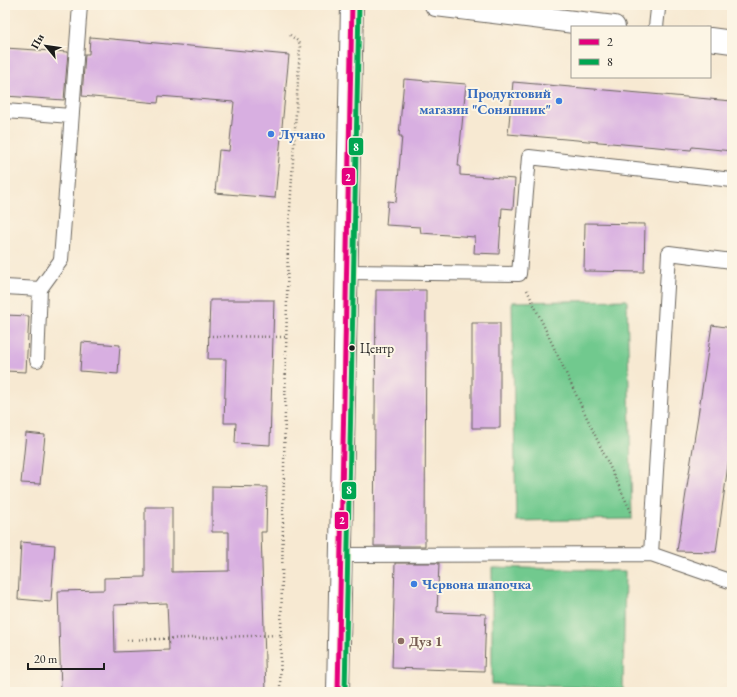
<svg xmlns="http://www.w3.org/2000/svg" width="737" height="697" viewBox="0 0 737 697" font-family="'EB Garamond',serif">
	<rect width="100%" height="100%" fill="#fcf5e5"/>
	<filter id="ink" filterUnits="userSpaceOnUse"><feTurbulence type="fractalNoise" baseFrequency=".025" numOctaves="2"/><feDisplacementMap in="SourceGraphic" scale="8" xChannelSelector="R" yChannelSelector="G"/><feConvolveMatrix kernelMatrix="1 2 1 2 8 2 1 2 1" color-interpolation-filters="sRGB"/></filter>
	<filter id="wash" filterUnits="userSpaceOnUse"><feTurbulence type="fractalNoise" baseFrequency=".012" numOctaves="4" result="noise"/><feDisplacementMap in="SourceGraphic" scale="16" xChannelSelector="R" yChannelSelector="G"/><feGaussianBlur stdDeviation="0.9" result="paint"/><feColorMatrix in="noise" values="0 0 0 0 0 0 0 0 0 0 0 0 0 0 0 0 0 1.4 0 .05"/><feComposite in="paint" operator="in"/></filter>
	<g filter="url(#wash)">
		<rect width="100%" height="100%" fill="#f7e9d2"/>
		<!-- green -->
		<path fill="#71c98e" stroke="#467255" d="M627,300L632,519L516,521L512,302Z
			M492,567L625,571L623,689L492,684Z"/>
		<g id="blocks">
			<!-- building -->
			<path fill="#d8afe1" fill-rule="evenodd" d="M90,37L289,55L275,198L215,193L219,150L229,151L234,102L159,96L158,103L82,96L85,54H89Z
				M5,48L68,52L64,100L5,96Z
				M404,79L466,84L458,166H460V175L515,179L513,209L502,208L499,254L474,253L475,237L421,233L420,227L386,225L388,201L396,202L402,136H399Z
				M513,82L732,101V151L692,147L691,150L508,134Z
				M585,223L645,224L644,272L584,271Z
				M376,290H426L425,546H374Z
				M210,300H274L270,445L235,443L236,423H224L226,359H208Z
				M5,315L29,316L26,372L5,371Z
				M472,323H500V428H472Z
				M712,325L732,328V436L716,552L677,551Z
				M82,342L120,345L118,374L80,371Z
				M26,433L45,435L40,484L21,483Z
				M212,486L267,487L266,532H261L266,692H61L58,591L104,590V578L145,577V507H172V572L229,571V532H212ZM167,603L169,650L115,652L114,605Z
				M21,542L55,545L51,602L18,599Z
				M395,563H439L437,612L486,614L484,671L392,668Z"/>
		</g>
	</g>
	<g filter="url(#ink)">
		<use href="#blocks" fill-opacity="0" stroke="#69645c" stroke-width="1"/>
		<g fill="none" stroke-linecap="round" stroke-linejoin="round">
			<defs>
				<path id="service" d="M656,27L658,9
					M5,111L71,116
					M732,261L669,253L651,554L732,582
					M347,272L519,274L529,157L732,180
					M5,287L40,289
					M37,360L40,289L61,260L80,5
					M342,555L651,554"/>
				<path id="tertiary" d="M436,5L614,27
					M710,39L732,42
					M338,692L352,5"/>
			</defs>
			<!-- service casing -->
			<use href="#service" stroke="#69645c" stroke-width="16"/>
			<!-- tertiary casing -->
			<use href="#tertiary" stroke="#69645c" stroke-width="24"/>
			<!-- path -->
			<path stroke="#69645c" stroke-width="2.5" stroke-dasharray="1 3" stroke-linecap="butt" d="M527,290L632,514
				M208,336L286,337
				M281,635L288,242L300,47L299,42L290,35
				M127,640L281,635L280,692"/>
			<!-- service -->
			<use href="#service" stroke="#fff" stroke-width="14"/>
			<!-- tertiary -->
			<use href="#tertiary" stroke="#fff" stroke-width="22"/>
			<defs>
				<path id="bus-1" d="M338,692L352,5"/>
				<path id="bus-2" d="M345,692L359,5"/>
			</defs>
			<!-- bus-1 casing -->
			<use href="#bus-1" stroke="#fcf5e5" stroke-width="8"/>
			<!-- bus-2 casing -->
			<use href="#bus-2" stroke="#fcf5e5" stroke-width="8"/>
			<!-- bus-1 -->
			<use href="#bus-1" stroke="#e5007d" stroke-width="5"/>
			<!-- bus-2 -->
			<use href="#bus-2" stroke="#00a651" stroke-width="5"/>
		</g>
	</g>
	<!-- markers -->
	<g fill="#3f7fe0" stroke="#fcf5e5" stroke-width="1.5">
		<circle cx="559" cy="101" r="4"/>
		<circle cx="271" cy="134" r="4"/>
		<circle cx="414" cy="584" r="4"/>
	</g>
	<circle fill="#1c1c1c" stroke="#fcf5e5" stroke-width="1.5" cx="352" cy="348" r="3.5"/>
	<circle fill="#8d6e63" stroke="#fcf5e5" stroke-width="1.5" cx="401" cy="641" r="4"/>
	<g text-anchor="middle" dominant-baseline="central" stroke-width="4" stroke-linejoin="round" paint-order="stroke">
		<!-- bus labels -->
		<g font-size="13" fill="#1c1c1c" stroke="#fcf5e5" text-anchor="start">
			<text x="360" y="348">Центр</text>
		</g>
		<!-- shop labels -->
		<g font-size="14" font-weight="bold" fill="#366cbe" stroke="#fcf5e5" text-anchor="start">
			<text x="551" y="93" text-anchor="end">Продуктовий<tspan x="551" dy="16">магазин "Соняшник"</tspan></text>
			<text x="279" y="134">Лучано</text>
			<text x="422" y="584">Червона шапочка</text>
		</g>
		<!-- education labels -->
		<g font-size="14" font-weight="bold" fill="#785e54" stroke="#fcf5e5" text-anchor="start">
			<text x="409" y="641">Дуз 1</text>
		</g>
	</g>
	<g stroke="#fcf5e5" stroke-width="1.5">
		<rect x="348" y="137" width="16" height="19" rx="4" fill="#00a651"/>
		<rect x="341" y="167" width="15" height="19" rx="4" fill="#e5007d"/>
		<rect x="341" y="481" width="16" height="19" rx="4" fill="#00a651"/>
		<rect x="334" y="511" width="15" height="19" rx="4" fill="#e5007d"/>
	</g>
	<g font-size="11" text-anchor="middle" font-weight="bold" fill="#fff">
		<text x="356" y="151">8</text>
		<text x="348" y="181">2</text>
		<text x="349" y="494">8</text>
		<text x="342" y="524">2</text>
	</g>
	<!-- margin -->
	<rect width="737" height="697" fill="none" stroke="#fcf5e5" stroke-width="20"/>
	<!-- legend -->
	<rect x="571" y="26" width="140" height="52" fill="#fcf5e5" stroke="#a29e95"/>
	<rect x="579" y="39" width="20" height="6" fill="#e5007d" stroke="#a29e95"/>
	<text x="607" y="46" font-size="12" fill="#1c1c1c">2</text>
	<rect x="579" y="59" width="20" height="6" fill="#00a651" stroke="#a29e95"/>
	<text x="607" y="66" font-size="12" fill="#1c1c1c">8</text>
	<!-- north arrow -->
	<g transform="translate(46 46) rotate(299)" stroke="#fcf5e5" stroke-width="3" paint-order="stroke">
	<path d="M0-3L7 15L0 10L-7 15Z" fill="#1c1c1c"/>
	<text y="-6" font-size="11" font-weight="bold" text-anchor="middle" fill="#1c1c1c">Пн</text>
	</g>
	<!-- scale -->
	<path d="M28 663v6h76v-6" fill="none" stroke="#1c1c1c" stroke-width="2"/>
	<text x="34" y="663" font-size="12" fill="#1c1c1c" stroke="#fcf5e5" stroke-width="3" paint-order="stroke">20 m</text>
</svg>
